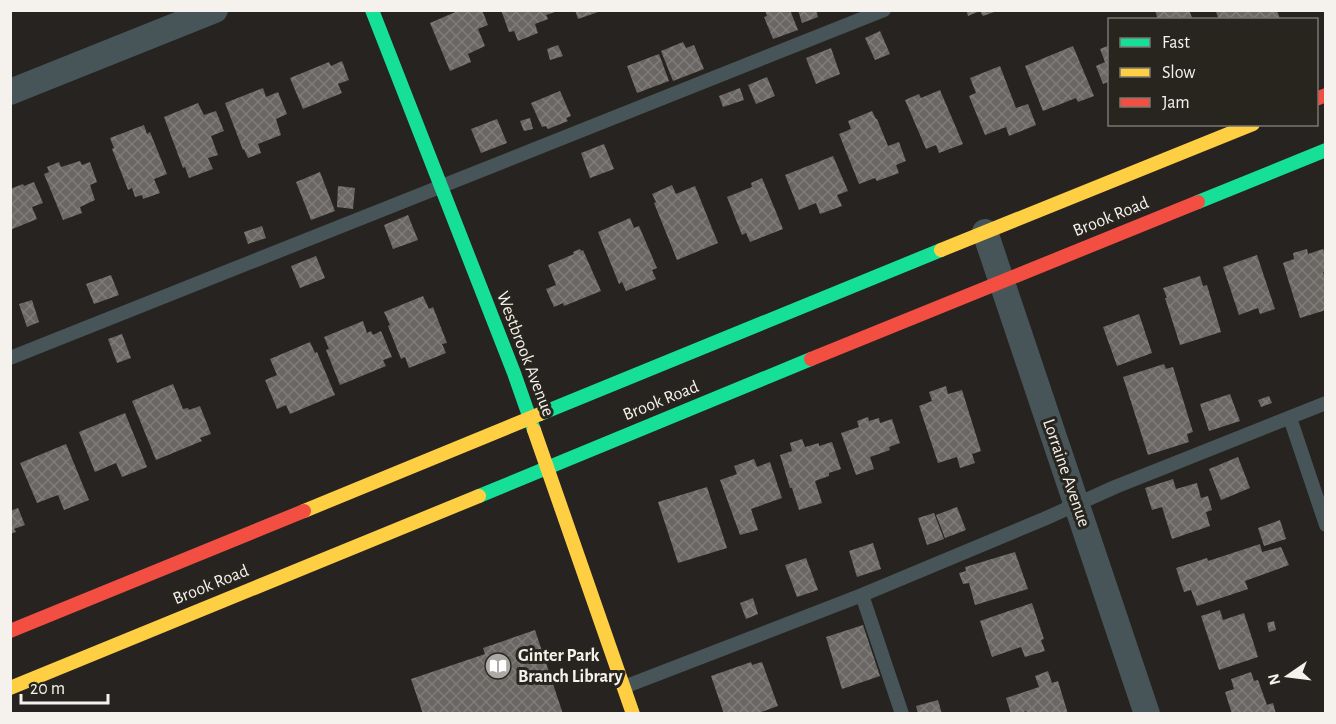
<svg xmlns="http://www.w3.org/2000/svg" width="1336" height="724" viewBox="0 0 1336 724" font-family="'Alegreya Sans',sans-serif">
	<defs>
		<pattern id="building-cross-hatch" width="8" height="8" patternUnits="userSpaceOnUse" patternTransform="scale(1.5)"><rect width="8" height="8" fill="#696664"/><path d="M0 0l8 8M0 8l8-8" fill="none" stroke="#7f7c7a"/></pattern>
	</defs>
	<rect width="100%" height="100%" fill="#262320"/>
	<!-- building -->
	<path fill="url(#building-cross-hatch)" d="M460,10H482L488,25L478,29L485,46L468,54L471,62L450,71L430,23Z
		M501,10H558V11L546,15L548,19L535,24L538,33L518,41L514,31L509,32Z
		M575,10H601V11L578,19Z
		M765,10H790L798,30L773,39L764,17L767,16Z
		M798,10H816L818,17L802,23Z
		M966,10H997V11L983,16L980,11L968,16Z
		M1155,10H1189L1193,20H1158Z
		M1220,10H1277L1280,19L1219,20L1216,12Z
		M880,31L890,54L875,60L865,38Z
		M683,42L686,48L694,45L704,69L673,81L661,51Z
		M558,45L563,56L550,60L547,49Z
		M1110,45V81L1103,84L1096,66L1105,62L1100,49Z
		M1073,46L1094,96L1078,102L1076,98L1043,111L1025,66Z
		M831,48L840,74L816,84L806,58Z
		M659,54L669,81L637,93L627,66Z
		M342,61L349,80L338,84L342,93L303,109L290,78L329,62L331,66Z
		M1000,66L1016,108L1028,104L1036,125L1009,136L1006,127L985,135L969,96L976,93L970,78Z
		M767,77L775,96L756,104L748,85Z
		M263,88L266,97L278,92L287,114L276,119L281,135L258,144L261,153L248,158L244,149L243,150L225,103Z
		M740,88L744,100L723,107L719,96Z
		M940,90L963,144L939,153L936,145L926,149L905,100L919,94L921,98Z
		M560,91L571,116L566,118L568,121L548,129L546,126L542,127L531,103Z
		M198,103L204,115L216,111L224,131L211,136L218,155L208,158L213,169L189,178L185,167L183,168L164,117Z
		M872,111L876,119H877L888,146L899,142L906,161L896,165L899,173L877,181L875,178L859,184L839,134L851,129L848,121Z
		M530,118L533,129L524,131L520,121Z
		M497,119L507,143L481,153L471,129Z
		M144,125L147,134L150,132L167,174L154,179L160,193L143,199L142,195L135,197L132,188L128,190L112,149L114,148L110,138Z
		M604,144L614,169L590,178L581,153Z
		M833,156L848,191L837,195L842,206L820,214L816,203L799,210L785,175Z
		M80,161L82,165L90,162L97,182L90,185L95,200L80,207L82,213L63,220L44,174L49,172L47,167L59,162L61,167Z
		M320,172L335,211L311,220L296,182Z
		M762,178L783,229L750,242L746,233L742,235L727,197L752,187L751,183Z
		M34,182L43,203L32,207L37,219L10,230V189L23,184L24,186Z
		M672,185L676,194L695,186L718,243L677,260L654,203L656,202L652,194Z
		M338,186L355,188L353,209L337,207Z
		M408,215L418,240L393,249L384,225Z
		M630,218L634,228L639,226L657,268L652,270L656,279L626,291L622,282L619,284L598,232Z
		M262,226L266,238L248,244L244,232Z
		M580,249L581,251L583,250L601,291L564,306L563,303L554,307L546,289L556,285L548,265L574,254L573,252Z
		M1307,249L1308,254L1323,249L1324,251H1326V271L1323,272L1326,280V310L1300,318L1283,263L1294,259L1293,253Z
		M1257,255L1275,309L1260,314L1258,308L1239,315L1223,267Z
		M316,256L325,278L300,288L291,266Z
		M111,275L119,295L94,304L86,284Z
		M1200,276L1203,286L1207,285L1221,332L1180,345L1165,298H1167L1163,288Z
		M423,296L429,309L433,307L447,343L442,344L446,353L409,368L405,357L401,359L388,326L390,325L384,312Z
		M32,300L39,322L27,327L19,304Z
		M1139,314L1152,353L1117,366L1103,327Z
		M363,321L367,333L371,331L373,335L381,331L392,357L383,360L386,366L340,385L326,350L329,349L324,337Z
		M122,334L131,358L117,363L108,339Z
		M310,342L315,353L317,352L335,395L290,414L286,405L277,409L265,380L277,375L270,359Z
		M1164,364L1166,369L1173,367L1193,432L1187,434L1189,442L1148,455L1123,377Z
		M173,384L183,409L188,408L189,410L200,406L211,434L200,438L202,441L156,460L132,401Z
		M946,386L948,394L962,390L981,451L972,454L975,463L960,468L957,457L938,463L919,406L932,401L929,392Z
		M1230,394L1240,421L1209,431L1200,404Z
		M1269,396L1272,403L1261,407L1258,400Z
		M125,413L147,467L122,477L116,463L95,472L79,432Z
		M868,417L869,421L879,418L880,423L892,419L900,443L889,447L890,450L870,457L874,469L856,475L841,433L859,427L857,421Z
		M802,439L805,447L819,443V446L832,442L841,469L829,473V476L815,481L822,503L799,510L792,488H790L780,455L792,451L790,443Z
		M66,444L89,500L64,510L58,495L37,503L20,463Z
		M1238,457L1250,488L1221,500L1209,469Z
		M754,459L757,467L770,462L782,498L751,509L758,530L740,535L720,480L737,474L734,466Z
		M1173,479L1176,489L1197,483L1201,498L1208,496L1212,510L1206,512L1210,526L1172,539L1162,507L1152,510L1145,488Z
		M707,487L727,548L678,563L658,502Z
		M957,507L966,530L945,538L936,515Z
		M18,508L25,525L14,529L16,532L10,534V511Z
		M934,513L944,539L927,545L918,518Z
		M1280,520L1286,539L1264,546L1258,528Z
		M873,543L881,569L857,577L849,551Z
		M1260,544L1262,552L1281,547L1289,565L1245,581L1248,589L1197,606L1191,590L1184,592L1176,568L1207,558L1208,561Z
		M1015,552L1028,589L975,605L969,583L963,584L959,573L966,571L965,567Z
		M806,558L818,590L797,597L785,565Z
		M753,598L758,614L746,619L740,603Z
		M1032,603L1044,639L1041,640L1045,651L1025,657L1021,647L992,657L980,621Z
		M1220,610L1223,620L1244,613L1258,657L1219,670L1201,616Z
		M1274,621L1276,630L1269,632L1267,623Z
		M863,625L880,676L842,689L826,637Z
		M535,630L563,714H423L411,679L485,654L483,648Z
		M751,662L752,665L762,662L778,706L761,712L762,714H724L711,676Z
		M1048,671L1052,683L1058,681L1068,714H1027L1026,711L1019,714H1011L1006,698L1039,687L1035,676Z
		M1251,672L1254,681L1258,680L1267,705L1273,703L1276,714H1232L1225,692L1234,689L1231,679Z
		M938,700L942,714H918L916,706Z"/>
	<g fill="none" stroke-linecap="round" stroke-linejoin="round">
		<!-- lane -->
		<path stroke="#475558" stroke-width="14" d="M10,358L884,10
			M1290,418L1326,525
			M862,595L902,714
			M624,687L862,595L1044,519L1115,487L1326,403"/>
		<!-- street -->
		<path stroke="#475558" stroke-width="26" d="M10,92L215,10
			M985,232L1147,714"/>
		<!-- fast -->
		<path stroke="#16e098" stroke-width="14" d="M372,10L514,373L534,430
			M1198,202L1326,150
			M540,414L941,250
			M479,496L811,359"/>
		<!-- slow -->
		<path stroke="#ffcf43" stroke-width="14" d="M941,250L1253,124
			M534,430L633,714
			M304,511L540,414
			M10,688L479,496"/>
		<!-- jam -->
		<path stroke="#f24e42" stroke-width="14" d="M1316,99L1326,95
			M811,359L1198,202
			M10,631L304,511"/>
	</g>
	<!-- icons -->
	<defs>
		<symbol id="library-disc" viewBox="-11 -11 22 22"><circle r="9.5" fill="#adaaa6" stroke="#28241e"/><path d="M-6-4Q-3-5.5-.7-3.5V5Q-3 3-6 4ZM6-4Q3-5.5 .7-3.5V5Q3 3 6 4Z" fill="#fff"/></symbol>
	</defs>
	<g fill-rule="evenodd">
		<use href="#library-disc" x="483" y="651" width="30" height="30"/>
	</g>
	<g text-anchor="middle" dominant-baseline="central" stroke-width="6" stroke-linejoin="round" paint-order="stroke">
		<!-- street labels -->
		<g font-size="18" fill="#f5f2ee" stroke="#28241e">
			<text transform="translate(1111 217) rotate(-22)">Brook Road</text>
			<text transform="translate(525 354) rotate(69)">Westbrook Avenue</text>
			<text transform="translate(661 401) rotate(-22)">Brook Road</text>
			<text transform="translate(1066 473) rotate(71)">Lorraine Avenue</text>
			<text transform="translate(211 585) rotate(-22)">Brook Road</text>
		</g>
		<!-- poi labels -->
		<g font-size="18" font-weight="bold" fill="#f5f2ee" stroke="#28241e" text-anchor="start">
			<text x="518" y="656">Ginter Park<tspan x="518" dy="21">Branch Library</tspan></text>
		</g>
	</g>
	<!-- border -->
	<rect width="1336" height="724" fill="none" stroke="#f5f2ee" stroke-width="24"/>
	<!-- legend -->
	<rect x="1108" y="18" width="210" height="108" fill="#28241e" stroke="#7a7671" stroke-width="1.5"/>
	<rect x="1120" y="38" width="30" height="9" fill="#16e098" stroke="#7a7671" stroke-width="1.5"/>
	<text x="1162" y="48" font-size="18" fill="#f5f2ee">Fast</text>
	<rect x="1120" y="68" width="30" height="9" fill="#ffcf43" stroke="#7a7671" stroke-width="1.5"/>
	<text x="1162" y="78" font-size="18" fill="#f5f2ee">Slow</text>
	<rect x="1120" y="98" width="30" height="9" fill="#f24e42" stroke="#7a7671" stroke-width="1.5"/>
	<text x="1162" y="108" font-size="18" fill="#f5f2ee">Jam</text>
	<!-- north arrow -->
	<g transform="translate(1288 676) rotate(256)" stroke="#28241e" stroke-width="4.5" paint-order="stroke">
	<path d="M0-4.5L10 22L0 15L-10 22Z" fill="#f5f2ee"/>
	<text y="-9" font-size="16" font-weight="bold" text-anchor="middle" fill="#f5f2ee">N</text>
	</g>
	<!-- scale -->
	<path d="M21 694v9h87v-9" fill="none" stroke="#f5f2ee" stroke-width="3"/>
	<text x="30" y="694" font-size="18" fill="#f5f2ee" stroke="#28241e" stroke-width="4.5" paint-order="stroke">20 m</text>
</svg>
